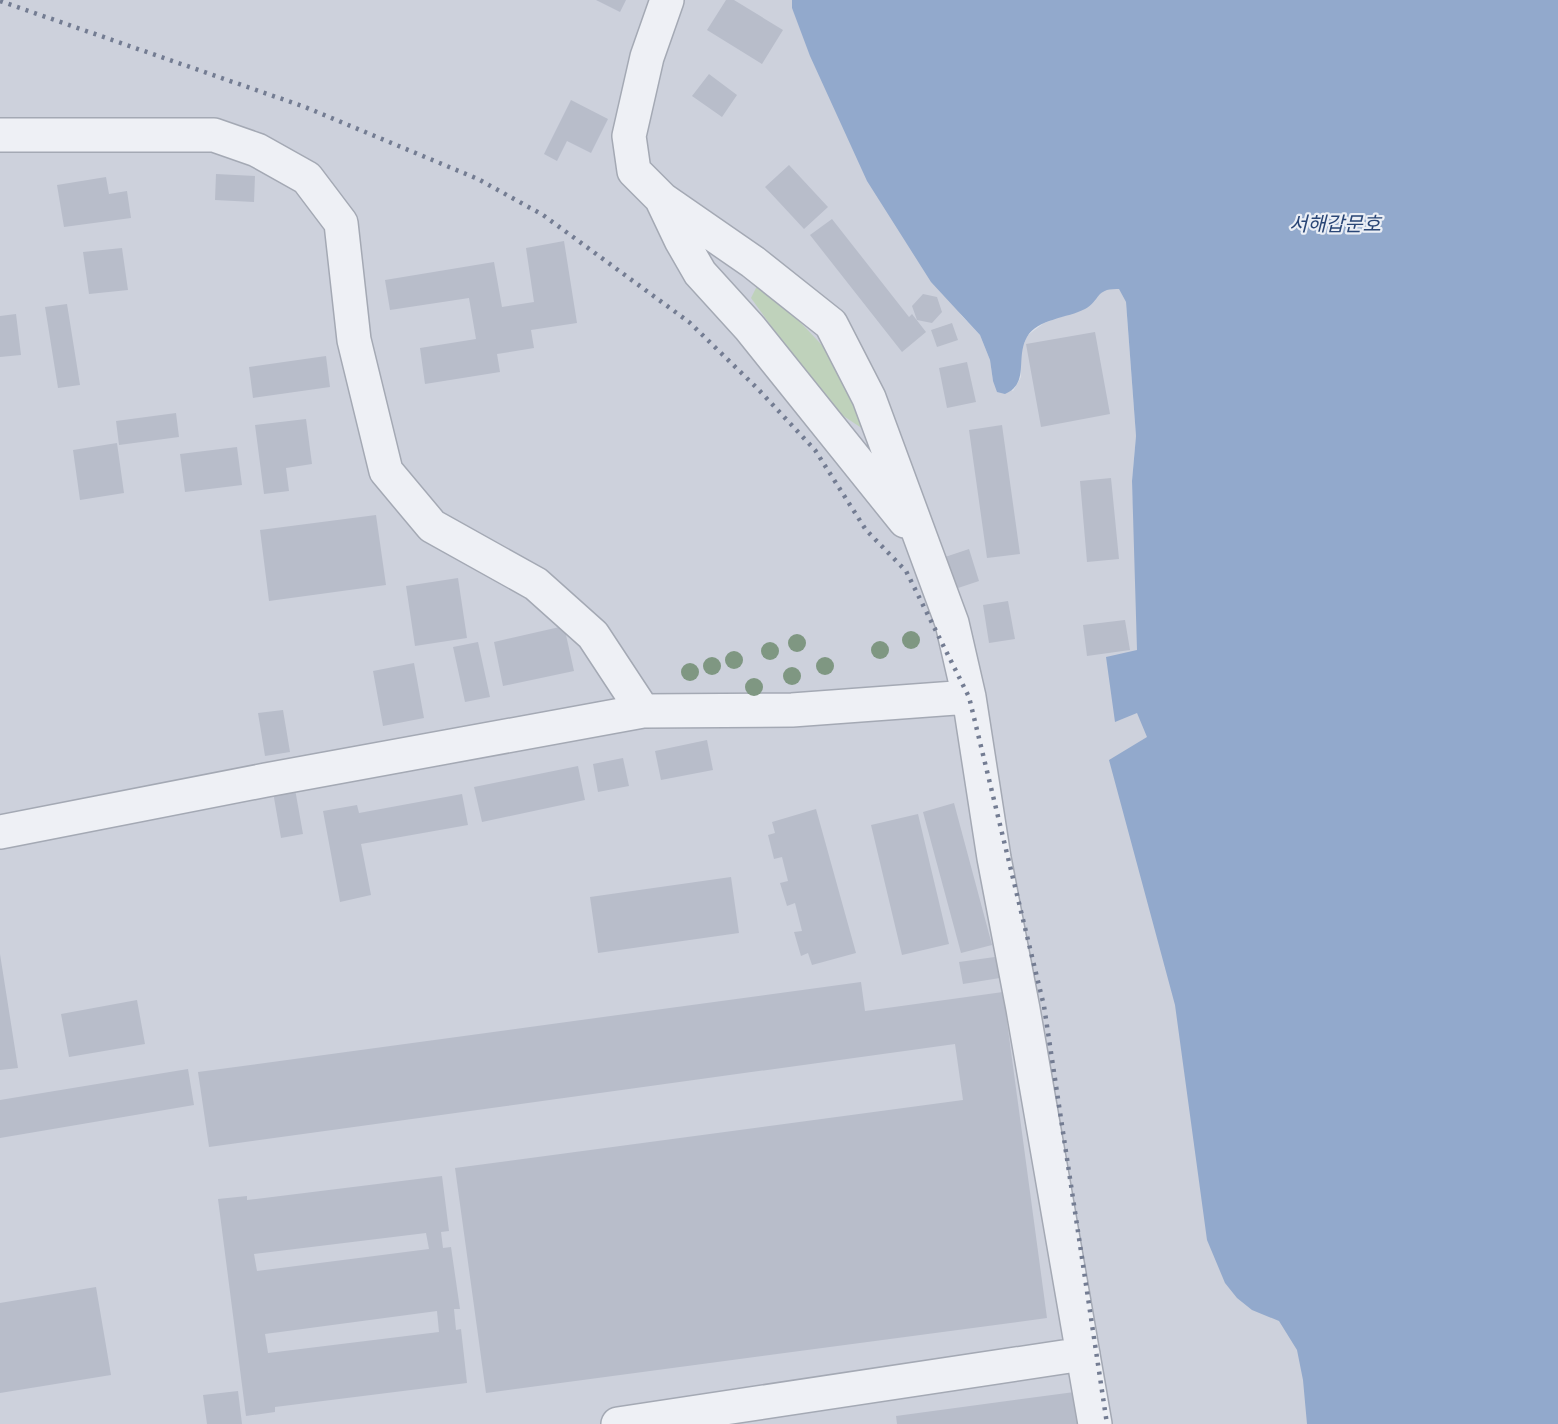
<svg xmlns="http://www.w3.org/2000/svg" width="1558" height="1424" viewBox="0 0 1558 1424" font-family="Figtree,'Noto Sans KR',sans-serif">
	<rect width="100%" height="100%" fill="#dbdfe7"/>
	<!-- built -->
	<path fill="#cdd1dc" d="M0,0H792V8L961,315L980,335L990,360L993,381L1013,391L1021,377L1020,360L1022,348L1028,335L1044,323L1088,307L1095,297L1107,288H1119L1126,302L1136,436L1132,481L1135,549L1558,1424H0Z"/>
	<!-- green -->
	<path fill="#bfd2bb" d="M761,286L768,288L836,360L863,429L836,411L816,388L751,298L756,288Z"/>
	<!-- water -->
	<path fill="#92a9cc" d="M792,0H1558V1424H1307L1303,1380L1297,1350L1279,1321L1252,1310L1237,1298L1225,1283L1207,1240L1175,1005L1109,760L1147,737L1137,713L1115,722L1106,657L1137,650L1132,481L1136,436L1126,302L1119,289C1095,288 1101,300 1085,309C1068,318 1037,319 1027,337C1015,358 1030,383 1005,394L997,392L993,381L990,360L980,335L931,282L867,181L810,56L792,8Z"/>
	<!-- building -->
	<path fill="#b8bdca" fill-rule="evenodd" d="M596,0H626L620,12Z
		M726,0H734L783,30L762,64L707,30Z
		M709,74L737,95L722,117L692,96Z
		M571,100L608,119L591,153L567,141L557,161L544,154Z
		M789,165L828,207L804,229L765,187Z
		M216,174L255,176L254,202L215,200Z
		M106,177L109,194L127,191L131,218L64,227L57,185Z
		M832,219L909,317L912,314L926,332L902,352L810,235Z
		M564,241L577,323L531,330L534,348L497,354L500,372L425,384L420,348L476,339L469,298L390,310L385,280L494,262L502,307L534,302L526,248Z
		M122,248L128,290L89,294L83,252Z
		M923,294L937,297L942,312L932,323L917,320L912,306Z
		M67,304L80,385L58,388L45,307Z
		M16,314L21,355L0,357V316Z
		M952,323L958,340L937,347L931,330Z
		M1095,332L1110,414L1041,427L1026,344Z
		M326,356L330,387L253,398L249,367Z
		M967,362L976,402L947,408L939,368Z
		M176,413L179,437L119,445L116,421Z
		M306,419L312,464L286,468L289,491L264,494L255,425Z
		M1002,425L1020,554L987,558L969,430Z
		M117,443L124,493L80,500L73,450Z
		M237,447L242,485L185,492L180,454Z
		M1111,478L1119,559L1087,562L1080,481Z
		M376,515L386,585L269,601L260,530Z
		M969,549L979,581L949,591L939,559Z
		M458,578L467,638L415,646L406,586Z
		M1008,601L1015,639L989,643L983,605Z
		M1125,620L1130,650L1087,656L1083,625Z
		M564,626L574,671L503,686L494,642Z
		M478,642L490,697L465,702L453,647Z
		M414,663L424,718L383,726L373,671Z
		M283,710L290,752L265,756L258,713Z
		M707,740L713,770L661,780L655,751Z
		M623,758L629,786L598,792L593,764Z
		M578,766L585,800L482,822L474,787Z
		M295,789L303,834L281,838L273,792Z
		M462,794L468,825L361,844L371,895L340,902L323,811L357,805L359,813Z
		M954,803L992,945L961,953L923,812Z
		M816,809L856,953L812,965L808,953L801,956L794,932L802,931L795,903L787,906L780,883L788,881L782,857L774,859L768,835L775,833L772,822Z
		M918,814L949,944L902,955L871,825Z
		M731,877L739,933L598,953L590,897Z
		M0,954L18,1068L0,1070Z
		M1009,955L1012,976L963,984L959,962Z
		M861,982L865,1011L1003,992L1047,1318L486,1393L455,1168L963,1100L955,1044L209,1147L198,1072Z
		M137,1000L145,1044L69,1057L61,1014Z
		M188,1069L194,1105L0,1138V1100Z
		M442,1176L449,1231L441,1232L443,1248L451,1247L460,1309H454L456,1330L461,1329L467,1383L275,1407V1412L246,1416L218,1199L247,1196V1200ZM426,1233L429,1249L257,1271L254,1254ZM437,1311L439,1332L268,1353L265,1334Z
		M96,1287L111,1375L0,1393V1303Z
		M238,1391L242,1424H207L203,1395Z
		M1082,1391L1086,1424H897L896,1416Z"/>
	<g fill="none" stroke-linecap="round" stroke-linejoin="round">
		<defs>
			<path id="minor" d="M667,0L647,57L629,136L634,171L662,199L753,262L831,324L869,398L952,623L969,697L994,858L1023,1009L1095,1424
				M0,135H214L257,150L307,178L341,223L354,340L386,471L432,526L536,584L593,635L643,711L792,710L969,697
				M662,200L681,240L700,273L750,328L905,521
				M0,832L266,780L643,711
				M618,1424L1083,1354"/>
		</defs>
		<!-- minor casing -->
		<use href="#minor" stroke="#a4a9b4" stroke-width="36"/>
		<!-- minor -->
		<use href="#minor" stroke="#eef0f5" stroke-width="33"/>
		<!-- rail -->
		<path stroke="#737c92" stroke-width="4.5" stroke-dasharray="3 6" stroke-linecap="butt" d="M0,1L305,107L478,179L543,215L689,322L757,388L815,450L866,530L906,571L969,697L1044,1006L1107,1424"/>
	</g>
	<!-- trees -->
	<g fill="#7f9782">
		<circle cx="911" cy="640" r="9"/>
		<circle cx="797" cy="643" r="9"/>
		<circle cx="880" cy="650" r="9"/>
		<circle cx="770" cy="651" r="9"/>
		<circle cx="734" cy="660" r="9"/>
		<circle cx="712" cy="666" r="9"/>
		<circle cx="825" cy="666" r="9"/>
		<circle cx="690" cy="672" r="9"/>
		<circle cx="792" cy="676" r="9"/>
		<circle cx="754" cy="687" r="9"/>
	</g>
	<g text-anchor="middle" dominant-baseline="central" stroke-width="4.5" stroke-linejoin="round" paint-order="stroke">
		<!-- water labels -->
		<g font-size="20" font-style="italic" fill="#2a4676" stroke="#eaeef5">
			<text x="1335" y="224">서해갑문호</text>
		</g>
	</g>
</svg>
